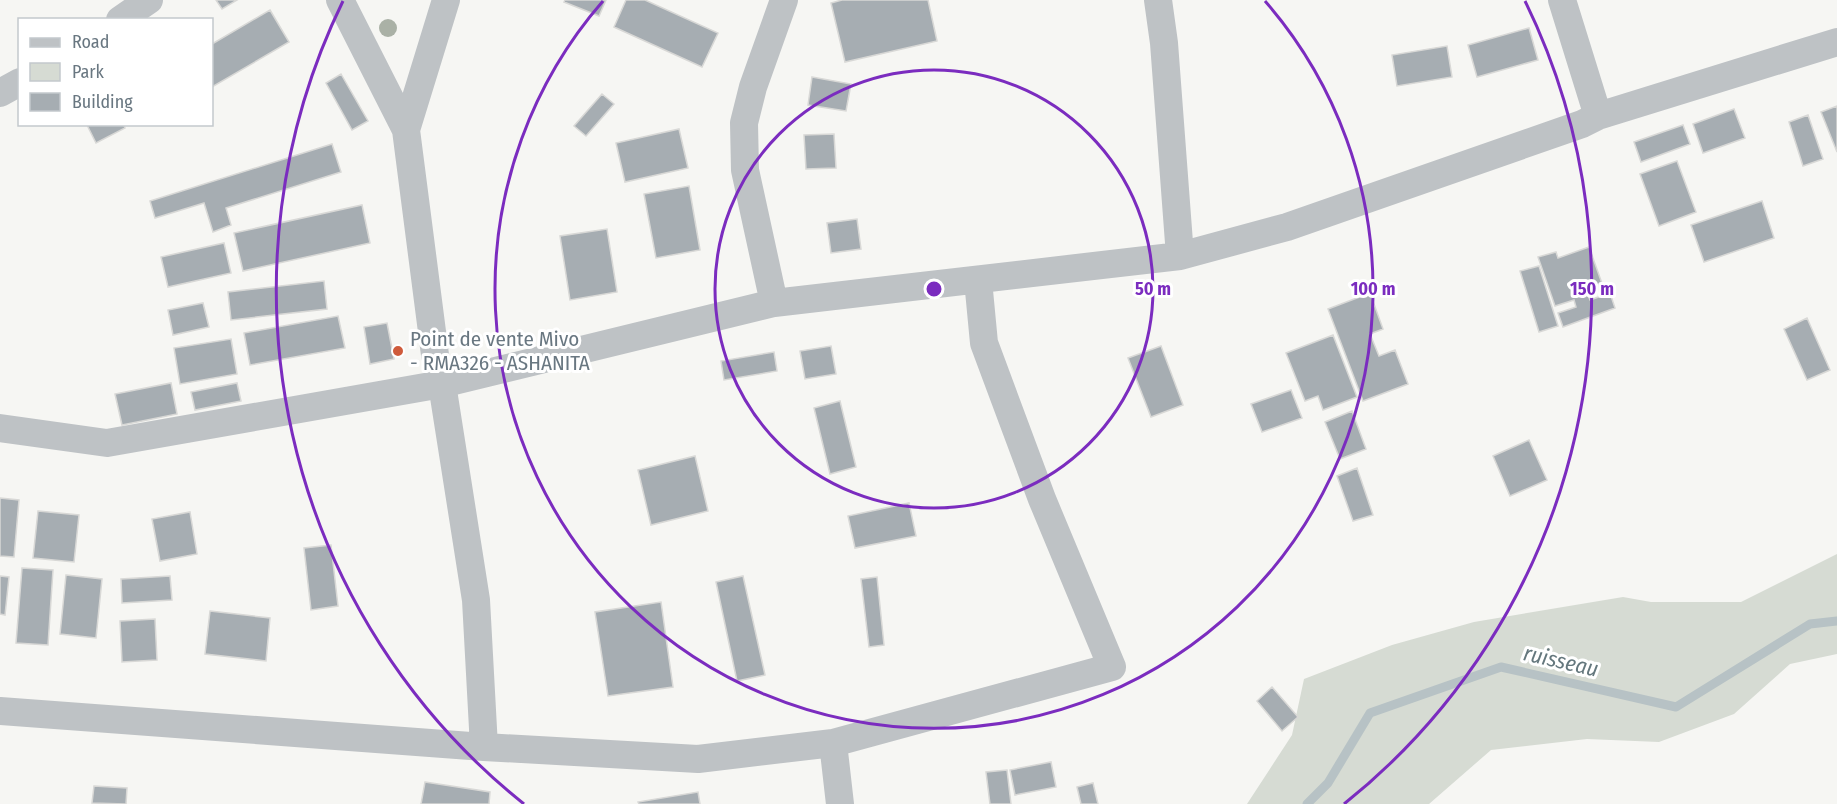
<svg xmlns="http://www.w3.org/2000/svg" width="1837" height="804" viewBox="0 0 1837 804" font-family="'Fira Sans Condensed',sans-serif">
	<rect width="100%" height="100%" fill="#f6f6f3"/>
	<!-- green -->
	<path fill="#d6dbd3" d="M1837,554V654L1790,664L1734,714L1659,742L1587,739L1491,750L1429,804H1247L1292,735L1304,679L1392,645L1474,622L1623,597L1651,602H1741Z"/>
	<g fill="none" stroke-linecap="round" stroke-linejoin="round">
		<!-- stream -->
		<path stroke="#b7c2c5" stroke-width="9" d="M1307,804L1328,783L1370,713L1501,667L1676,707L1810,624L1837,621"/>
	</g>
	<!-- building -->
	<path fill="#a6adb2" stroke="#d8d8d6" stroke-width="1.5" d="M216,0H237L222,9Z
		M565,0H606L599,16L564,2Z
		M626,0H645L718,33L702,67L614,27Z
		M842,0H928L937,41L845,62L831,3Z
		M270,10L289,42L212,87V44Z
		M1529,28L1538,60L1477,77L1468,45Z
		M1447,46L1452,77L1397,86L1392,55Z
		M341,74L368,121L352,130L326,83Z
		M812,77L851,84L846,111L808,105Z
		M602,94L614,104L586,136L574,126Z
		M1837,106V152L1821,112Z
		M1734,109L1745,138L1703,153L1693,124Z
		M1808,115L1823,159L1803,166L1789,122Z
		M123,124L125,128L96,143L87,125Z
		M1683,125L1690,144L1641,162L1634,142Z
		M679,129L688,168L625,182L616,143Z
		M834,134L836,168L806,169L804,135Z
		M332,144L341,172L226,208L231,225L213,232L204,203L155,218L150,201Z
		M1677,161L1696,212L1659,226L1640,174Z
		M689,186L700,250L656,258L644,194Z
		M1762,201L1774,238L1704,262L1691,225Z
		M362,205L370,243L243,271L234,233Z
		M857,219L861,249L831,253L827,223Z
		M607,229L617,292L570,300L560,236Z
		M224,243L231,273L168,287L161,257Z
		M1589,247L1604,289L1588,295L1590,300L1610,293L1615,308L1563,327L1558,313L1576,307L1574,300L1555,306L1538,257L1556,252L1558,258Z
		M1539,266L1558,326L1539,332L1520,271Z
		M324,281L327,309L231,320L228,292Z
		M1370,293L1383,329L1370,334L1379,356L1395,350L1408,384L1363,401L1328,309Z
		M203,303L209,327L173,335L168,310Z
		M338,316L345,348L250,365L244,333Z
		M1807,318L1830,370L1807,380L1784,329Z
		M387,323L394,359L370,364L364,327Z
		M1333,335L1357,397L1323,410L1318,396L1305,401L1286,353Z
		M231,339L237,374L180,384L174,348Z
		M831,346L836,374L805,379L800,351Z
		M1161,346L1183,405L1151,417L1128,358Z
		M774,352L777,371L724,380L721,361Z
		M171,383L177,414L122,425L115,394Z
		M237,383L241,401L195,410L191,392Z
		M1291,390L1302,418L1262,432L1251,404Z
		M840,401L856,467L830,474L814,408Z
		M1352,411L1366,449L1340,459L1325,422Z
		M1529,440L1547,480L1510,496L1493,456Z
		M695,456L708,511L651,525L638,470Z
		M1357,468L1373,515L1353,521L1337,476Z
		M0,498L19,500L14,557L0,556Z
		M909,503L916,536L855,548L848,516Z
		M38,511L79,515L74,562L33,558Z
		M190,512L197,554L160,561L152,519Z
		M331,545L338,606L311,610L304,548Z
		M22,568L53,570L48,645L16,643Z
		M66,575L102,579L96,638L60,634Z
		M0,576L9,577L5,615L0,614Z
		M170,576L172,600L122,603L121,579Z
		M743,576L765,675L737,681L716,582Z
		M877,577L884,645L869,647L861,579Z
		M661,602L673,687L608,696L595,612Z
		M210,611L270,618L266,661L205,654Z
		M155,619L157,660L122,662L120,621Z
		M1272,687L1298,717L1282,731L1257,701Z
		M1051,762L1056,787L1015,795L1010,770Z
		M1007,770L1011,804H990L986,772Z
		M425,782L490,792L489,804H421Z
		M1093,783L1098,804H1081L1077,787Z
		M94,786L127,788L126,804L92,803Z
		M698,792L700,804H639L638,802Z"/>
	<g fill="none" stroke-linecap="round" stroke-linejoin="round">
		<!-- street -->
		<path stroke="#bec2c5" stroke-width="28" d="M340,0L406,130L435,355L442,384L476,600L484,747
			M1158,0L1164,43L1180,256
			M1562,0L1598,116
			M120,20L149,0
			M0,93L20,82
			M406,130L446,0
			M774,303L745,170L744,123L753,87L784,0
			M0,428L107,443L442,384L774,303L1180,256L1287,227L1582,124L1598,116L1837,42
			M0,711L484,747L698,759L833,743L840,804
			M833,743L1112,667L1042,499L984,343L978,280"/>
	</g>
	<!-- trees -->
	<circle fill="#aab1a6" cx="388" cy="28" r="9"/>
	<!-- distance rings -->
	<g fill="none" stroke="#7b2cbf" stroke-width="3">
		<circle cx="934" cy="289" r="219"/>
		<path d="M1265 1A439 439 0 1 1 603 1"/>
		<path d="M524 804A658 658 0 0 1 343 1M1525 1A658 658 0 0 1 1344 804"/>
	</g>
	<!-- markers -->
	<circle fill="#cf5b3b" stroke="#fff" stroke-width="2" cx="398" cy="351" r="6"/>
	<g text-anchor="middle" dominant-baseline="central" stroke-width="6" stroke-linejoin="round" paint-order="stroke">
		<!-- poi labels -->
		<g font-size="21" fill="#697781" stroke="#fff" text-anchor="start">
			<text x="410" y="339">Point de vente Mivo<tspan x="410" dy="24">- RMA326 - ASHANITA</tspan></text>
		</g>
		<!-- water labels -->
		<g font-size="22" font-style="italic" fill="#64777d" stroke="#fff">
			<text transform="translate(1561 661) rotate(13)">ruisseau</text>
		</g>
	</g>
	<circle cx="934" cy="289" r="9" fill="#7b2cbf" stroke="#fff" stroke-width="3"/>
	<g font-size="18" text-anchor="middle" font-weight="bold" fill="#7b2cbf" stroke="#fff" stroke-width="6" stroke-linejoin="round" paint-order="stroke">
		<text x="1153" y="295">50 m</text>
		<text x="1373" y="295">100 m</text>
		<text x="1592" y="295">150 m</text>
	</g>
	<!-- legend -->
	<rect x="18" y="18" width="195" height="108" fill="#ffffff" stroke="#c3c9cd" stroke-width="1.5"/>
	<rect x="30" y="38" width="30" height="9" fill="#bec2c5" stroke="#c3c9cd" stroke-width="1.5"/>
	<text x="72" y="48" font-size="18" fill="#697781">Road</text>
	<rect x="30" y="63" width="30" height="18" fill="#d6dbd3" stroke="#c3c9cd" stroke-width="1.5"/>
	<text x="72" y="78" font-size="18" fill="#697781">Park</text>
	<rect x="30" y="93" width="30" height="18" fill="#a6adb2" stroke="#c3c9cd" stroke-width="1.5"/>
	<text x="72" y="108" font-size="18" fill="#697781">Building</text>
</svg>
